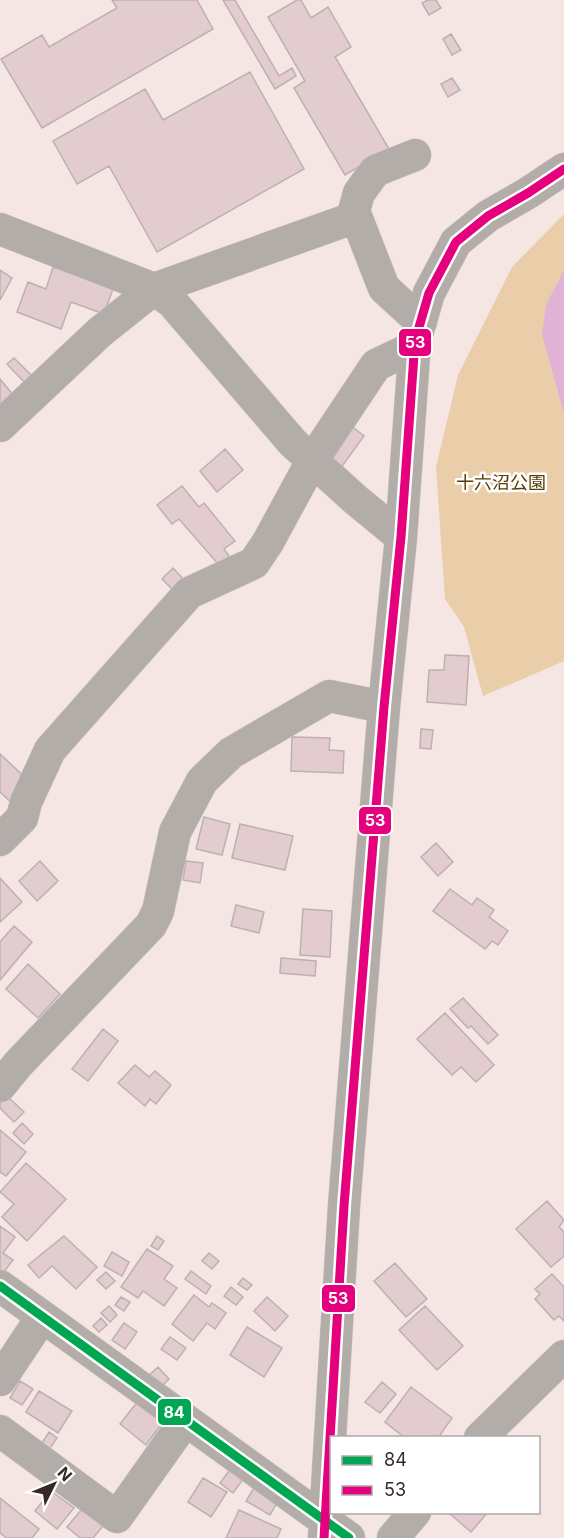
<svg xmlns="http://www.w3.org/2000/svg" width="564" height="1538" viewBox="0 0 564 1538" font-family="Inter,'Noto Sans JP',sans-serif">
	<rect width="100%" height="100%" fill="#f5e5e3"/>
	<!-- green -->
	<path fill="#eacda9" d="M564,214V661L483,696L464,627L445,599L436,467L458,375L512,267Z"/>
	<!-- water -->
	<path fill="#dfb2d6" d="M564,270V413L542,335L546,305Z"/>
	<!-- building -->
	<path fill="#e2ccd0" stroke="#bdb0b2" stroke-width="1.5" d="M112,0H197L213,29L42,128L1,59L42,35L49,47L117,8Z
		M223,0H235L279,76L292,68L296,76L275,89Z
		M297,0H301L311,18L328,7L351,47L335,57L389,149L345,175L294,88L305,81L268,17Z
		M428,0H436L441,8L429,15L422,3Z
		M451,34L461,50L452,55L443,39Z
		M250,72L304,169L157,252L109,166L77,184L53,141L145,89L163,120Z
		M452,78L460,90L448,97L441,84Z
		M53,267L113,289L104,314L71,302L61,329L17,312L28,282L46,289Z
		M0,270L12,278L0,300Z
		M14,358L31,375L24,382L7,364Z
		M0,379L14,396L0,408Z
		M350,425L364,436L340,469L326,458Z
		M225,449L243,470L217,492L200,471Z
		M182,486L199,507L204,503L235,541L224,549L229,556L219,565L179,519L172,524L157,505Z
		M173,568L186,582L175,592L162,579Z
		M445,655L469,656L466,705L427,702L429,670H444Z
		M421,729L433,730L431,749L420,748Z
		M292,737L330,738L329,750L344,751L343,773L291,771Z
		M0,754L33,785L14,805L0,792Z
		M204,817L230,824L222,855L196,849Z
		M240,824L293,836L285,870L232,858Z
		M436,843L453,862L438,876L421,857Z
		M40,861L58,881L37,901L19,881Z
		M186,861L203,863L200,883L183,880Z
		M0,878L22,902L0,922Z
		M450,889L472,905L477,898L494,910L489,917L508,931L498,945L492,941L485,949L433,911Z
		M236,905L264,912L259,933L231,926Z
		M303,909L332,911L330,957L300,955Z
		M14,926L32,942L0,980V942Z
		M281,958L316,961L315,976L280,973Z
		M28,964L60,994L38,1018L6,989Z
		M463,998L498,1035L488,1044L471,1026L468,1028L450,1009Z
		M445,1013L494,1065L476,1082L461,1067L452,1075L417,1039Z
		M103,1029L118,1041L88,1081L72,1069Z
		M135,1065L149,1077L155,1071L171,1085L156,1104L150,1099L145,1106L118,1083Z
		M7,1096L24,1112L14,1122L0,1108V1103Z
		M22,1123L33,1134L24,1144L13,1133Z
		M0,1130L26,1152L6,1176L0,1172Z
		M26,1163L66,1199L27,1241L2,1217L14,1204L0,1192Z
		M547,1201L564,1220L559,1227L564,1232V1256L551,1267L516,1229Z
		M0,1226L15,1237L3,1253L13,1260L0,1277Z
		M64,1236L97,1267L76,1289L52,1266L39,1278L28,1265Z
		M157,1236L164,1241L158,1250L151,1246Z
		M147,1249L173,1266L164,1279L177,1288L164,1306L143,1291L138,1298L121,1287Z
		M112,1252L129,1262L122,1276L104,1266Z
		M209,1253L219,1261L212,1269L202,1261Z
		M395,1263L427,1299L406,1317L374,1281Z
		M191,1271L211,1286L206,1294L185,1279Z
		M106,1272L115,1281L106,1289L97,1280Z
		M552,1274L564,1287V1321L559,1316L554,1320L535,1299L540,1294L535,1289Z
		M243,1278L252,1285L247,1290L238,1284Z
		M231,1287L243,1297L236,1305L224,1296Z
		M194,1295L209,1307L212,1303L226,1313L215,1329L207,1323L193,1341L172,1324Z
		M121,1297L130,1302L124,1311L115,1305Z
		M267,1297L288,1316L275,1331L254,1311Z
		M109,1306L117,1315L110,1322L101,1313Z
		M425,1306L463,1346L437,1370L399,1330Z
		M101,1318L107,1325L99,1332L93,1326Z
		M124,1323L137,1332L125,1349L112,1340Z
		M247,1327L282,1348L264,1377L230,1355Z
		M170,1337L186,1348L177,1360L161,1349Z
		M158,1367L169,1379L159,1389L147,1377Z
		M20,1381L33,1389L22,1405L10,1398Z
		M382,1382L396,1394L380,1413L365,1402Z
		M411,1387L452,1418L438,1438H405L385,1422Z
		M39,1391L72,1411L58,1433L26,1412Z
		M138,1401L163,1422L146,1445L120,1424Z
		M49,1432L57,1438L48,1451L40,1446Z
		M231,1468L244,1478L233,1493L220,1483Z
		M203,1478L227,1492L211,1517L188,1502Z
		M254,1488L278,1501L270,1515L246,1501Z
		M51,1491L74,1508L57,1529L35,1511Z
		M0,1498L39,1529L32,1538H7L0,1533Z
		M82,1509L103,1526L93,1538H80L67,1527Z
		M239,1510L281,1529L277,1538H226Z
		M448,1512H488L471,1532Z"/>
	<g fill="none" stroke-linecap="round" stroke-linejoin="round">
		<defs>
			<path id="minor" d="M415,155L375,171L359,193L354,211L384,288L421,322
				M0,229L154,289L172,302L293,443L356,500L401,537
				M0,426L100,332L154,289L356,217
				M0,840L22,818L26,802L50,750L189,593L254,563L268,542L312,461L376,365L414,347
				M0,1086L19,1063L151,925L158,911L175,832L202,781L231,753L329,696L384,707
				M0,1286L349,1538
				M0,1380L42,1317
				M0,1431L117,1517L185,1421
				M480,1438L564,1356
				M324,1538L344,1206L384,707L401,537L415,341L429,293L456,242L488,216L528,193L564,169
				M393,1538L415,1512"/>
		</defs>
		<!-- minor casing -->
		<use href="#minor" stroke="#d1c4c3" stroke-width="33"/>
		<!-- minor -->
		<use href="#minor" stroke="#b3adaa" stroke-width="32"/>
		<defs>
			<path id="bus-1" d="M0,1286L349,1538"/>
			<path id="bus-2" d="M324,1538L344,1206L384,707L401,537L415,341L429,293L456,242L488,216L528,193L564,169"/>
		</defs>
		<!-- bus-1 casing -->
		<use href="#bus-1" stroke="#fff" stroke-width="14"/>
		<!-- bus-2 casing -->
		<use href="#bus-2" stroke="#fff" stroke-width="14"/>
		<!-- bus-1 -->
		<use href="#bus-1" stroke="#00a651" stroke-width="9"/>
		<!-- bus-2 -->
		<use href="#bus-2" stroke="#e5007d" stroke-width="9"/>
	</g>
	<g text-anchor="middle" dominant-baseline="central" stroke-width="5" stroke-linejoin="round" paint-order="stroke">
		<!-- park labels -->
		<g font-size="18" fill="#583d04" stroke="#fff">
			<text x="501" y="482">十六沼公園</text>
		</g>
	</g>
	<g stroke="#fff" stroke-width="2">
		<rect x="398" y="328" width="34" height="29" rx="6" fill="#e5007d"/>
		<rect x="358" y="806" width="34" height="29" rx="6" fill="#e5007d"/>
		<rect x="321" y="1284" width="35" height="29" rx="6" fill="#e5007d"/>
		<rect x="157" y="1398" width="35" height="28" rx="6" fill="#00a651"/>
	</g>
	<g font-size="16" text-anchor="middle" font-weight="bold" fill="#fff">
		<text x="415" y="348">53</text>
		<text x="375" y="826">53</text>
		<text x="338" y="1304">53</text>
		<text x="174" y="1418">84</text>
	</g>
	<!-- legend -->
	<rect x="330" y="1436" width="210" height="78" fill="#ffffff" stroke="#afa9a9" stroke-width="1.5"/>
	<rect x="342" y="1456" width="30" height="9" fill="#00a651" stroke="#afa9a9" stroke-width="1.5"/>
	<text x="384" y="1466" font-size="18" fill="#362827">84</text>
	<rect x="342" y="1486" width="30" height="9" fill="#e5007d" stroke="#afa9a9" stroke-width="1.5"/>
	<text x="384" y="1496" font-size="18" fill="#362827">53</text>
	<!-- north arrow -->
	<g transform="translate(54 1484) rotate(47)" stroke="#ffffff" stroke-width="4.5" paint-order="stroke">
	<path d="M0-4.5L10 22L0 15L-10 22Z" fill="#362827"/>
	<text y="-9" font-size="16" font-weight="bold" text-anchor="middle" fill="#362827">N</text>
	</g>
</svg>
